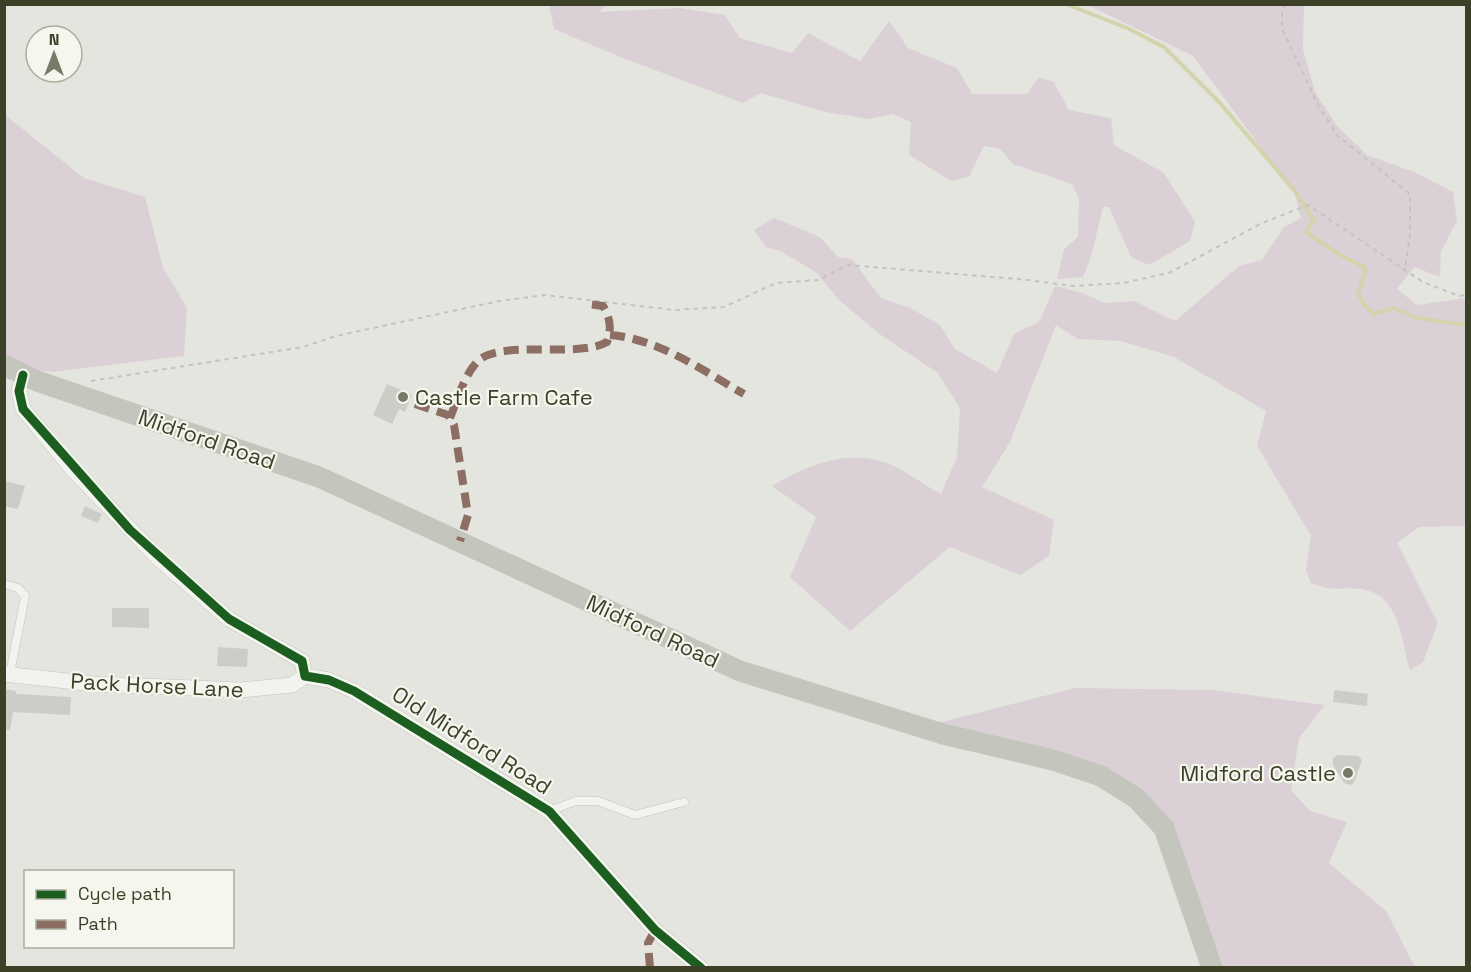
<svg xmlns="http://www.w3.org/2000/svg" width="1471" height="972" viewBox="0 0 1471 972" font-family="'Space Grotesk',sans-serif">
	<rect width="100%" height="100%" fill="#e5e5e0"/>
	<!-- green -->
	<path fill="#dbd0d6" d="M549,5H607L598,12L680,8L725,15L740,38L792,53L808,33L860,61L889,21L908,48L957,68L972,94H1027L1039,77L1054,82L1069,110L1111,118L1114,145L1164,173L1195,222L1190,241L1149,265L1131,257L1109,207H1103L1091,257L1083,277L1057,279L1064,249L1078,237L1079,199L1072,184L1013,164L1000,149L984,146L969,177L951,181L909,155L911,122L892,114L869,119L825,112L761,93L743,103L623,58L554,29Z
		M1088,5H1304L1303,49L1315,92L1337,126L1367,155L1414,172L1453,192L1457,221L1441,251L1440,277L1414,267L1397,289L1417,305L1466,298V526L1419,527L1397,543L1438,623L1423,662L1410,670C1401,640 1400,594 1361,589C1338,586 1336,593 1311,583L1306,571L1311,536L1257,446L1266,411L1174,357L1121,341L1078,339L1056,325L1010,442L982,487L1054,520L1049,556L1020,575L950,547L850,631L790,577L816,517L772,486C806,467 843,449 883,462C903,468 922,484 941,494L957,457L960,408L938,373L878,333L838,299L817,273L780,251L766,247L754,230L774,218L820,237L838,257L852,259L881,298L910,308L940,325L955,349L997,373L1014,334L1039,322L1055,286L1079,292L1105,303L1134,301L1175,321L1239,266L1262,260L1284,227L1301,218L1295,194L1193,56Z
		M4,114L84,178L145,197L163,268L187,308L184,356L52,372L28,369L5,354Z
		M1075,688L1213,690L1325,705L1299,738L1291,790L1310,811L1347,822L1329,863L1386,911L1415,967H1213L1182,853L1116,791L934,724Z"/>
	<g fill="none" stroke-linecap="round" stroke-linejoin="round">
		<!-- stream -->
		<path stroke="#d3d3ac" stroke-width="4" d="M1066,4L1127,28L1164,47L1219,102L1294,190L1314,220L1306,232L1338,254L1366,268L1358,294L1364,305L1374,314L1394,308L1417,318L1466,325"/>
	</g>
	<!-- building -->
	<path fill="#cdcdc8" d="M387,384L412,395L405,412L399,409L392,424L373,415Z
		M4,481L25,486L18,509L4,506Z
		M85,506L102,514L98,523L81,516Z
		M112,608H149V628L112,627Z
		M218,647L248,649L247,667L217,666Z
		M4,689L16,691V694L71,697L70,715L13,712L10,730L4,729Z
		M1334,690L1368,694L1367,706L1333,702Z
		M1338,755L1358,756L1362,760L1354,783L1350,785L1344,783L1333,765V758Z"/>
	<g fill="none" stroke-linecap="round" stroke-linejoin="round">
		<defs>
			<path id="lane" d="M4,584L18,588L25,596L10,674
				M549,811L576,801H598L635,815L684,802"/>
			<path id="street" d="M23,375L19,391L23,409L73,470L160,560L229,619L302,661L305,676
				M4,674L94,684L241,690L292,685L305,676
				M305,676L329,680L354,691L549,811L655,930L701,968"/>
		</defs>
		<!-- lane casing -->
		<use href="#lane" stroke="#c3c3be" stroke-width="9"/>
		<!-- street casing -->
		<use href="#street" stroke="#c3c3be" stroke-width="16"/>
		<!-- path -->
		<path stroke="#c3c4be" stroke-width="2" stroke-dasharray="4.5 4.5" stroke-linecap="butt" d="M1286,4L1282,14V29L1319,107L1338,136L1410,194V234L1405,269
			M91,381L303,347L336,336L499,301L545,295L674,310L724,307L776,283L818,280L848,265L1028,280L1073,286L1123,283L1169,273L1260,224L1308,205L1423,282L1459,296L1466,295"/>
		<!-- lane -->
		<use href="#lane" stroke="#f2f2ef" stroke-width="8"/>
		<!-- street -->
		<use href="#street" stroke="#f2f2ef" stroke-width="15"/>
		<!-- secondary -->
		<path stroke="#c4c6be" stroke-width="21" d="M4,365L37,381L319,477L740,671L943,734L1053,760L1101,776L1136,798L1164,828L1212,968"/>
		<!-- quiet -->
		<path stroke="#8d6e63" stroke-width="8" stroke-dasharray="15 8" stroke-linecap="butt" d="M610,335C659,339 702,370 744,394
			M415,404L448,415L454,425L468,515L460,541
			M450,418C457,401 463,378 476,363C497,338 577,359 607,342C612,329 610,317 603,306L588,304
			M650,968L648,943L655,930"/>
		<defs>
			<path id="cycleway" d="M23,375L19,391L23,409L130,530L229,619L302,661L305,676L329,680L354,691L549,811L655,930L701,968"/>
		</defs>
		<!-- cycleway casing -->
		<use href="#cycleway" stroke="#f5f6ed" stroke-width="13"/>
		<!-- cycleway -->
		<use href="#cycleway" stroke="#1b5e20" stroke-width="9"/>
	</g>
	<!-- markers -->
	<g fill="#777a67" stroke="#f5f6ed" stroke-width="2">
		<circle cx="403" cy="397" r="6"/>
		<circle cx="1348" cy="773" r="6"/>
	</g>
	<g text-anchor="middle" dominant-baseline="central" stroke-width="4.5" stroke-linejoin="round" paint-order="stroke">
		<!-- poi labels -->
		<g font-size="22" fill="#3c4026" stroke="#f5f6ed" text-anchor="start">
			<text x="415" y="397">Castle Farm Cafe</text>
			<text x="1336" y="773" text-anchor="end">Midford Castle</text>
		</g>
		<!-- street labels -->
		<g font-size="22" fill="#3c4026" stroke="#f5f6ed">
			<text transform="translate(207 439) rotate(19)">Midford Road</text>
			<text transform="translate(653 631) rotate(25)">Midford Road</text>
			<text transform="translate(157 685) rotate(3)">Pack Horse Lane</text>
			<text transform="translate(472 740) rotate(32)">Old Midford Road</text>
		</g>
	</g>
	<!-- border -->
	<rect width="1471" height="972" fill="none" stroke="#3c4026" stroke-width="12"/>
	<!-- legend -->
	<rect x="24" y="870" width="210" height="78" fill="#f5f6ed" stroke="#abad9d" stroke-width="1.5"/>
	<rect x="36" y="890" width="30" height="9" fill="#1b5e20" stroke="#abad9d" stroke-width="1.5"/>
	<text x="78" y="900" font-size="18" fill="#3c4026">Cycle path</text>
	<rect x="36" y="920" width="30" height="9" fill="#8d6e63" stroke="#abad9d" stroke-width="1.5"/>
	<text x="78" y="930" font-size="18" fill="#3c4026">Path</text>
	<!-- north arrow -->
	<g transform="translate(54 54)"><circle r="28" fill="#f5f6ed" stroke="#abad9d" stroke-width="1.5"/>
	<path d="M0-4.5L10 22L0 15L-10 22Z" fill="#777a67"/>
	<text y="-9" font-size="16" font-weight="bold" text-anchor="middle" fill="#3c4026">N</text>
	</g>
</svg>
